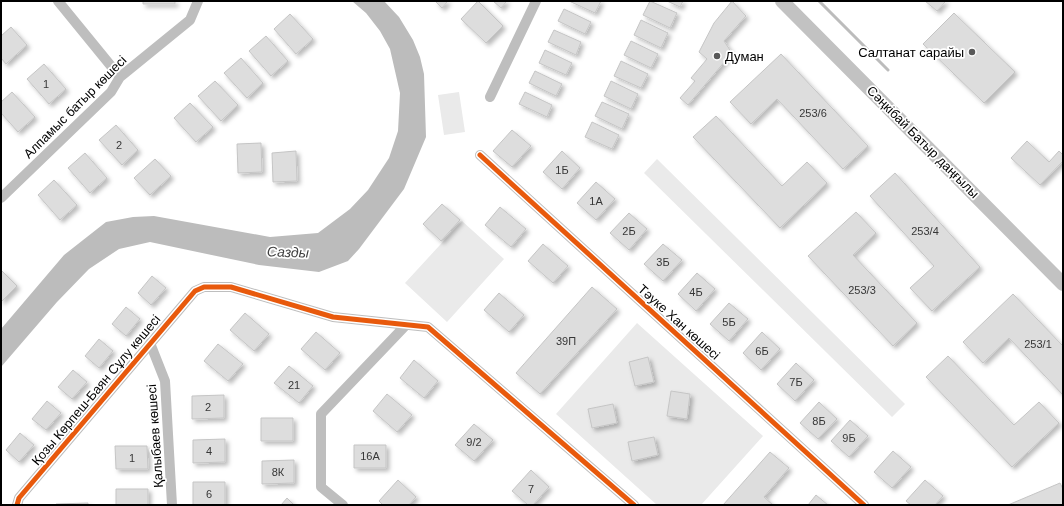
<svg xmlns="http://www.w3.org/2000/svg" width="1064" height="506" viewBox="0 0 1064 506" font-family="Helvetica,sans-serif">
	<defs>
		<filter id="shadow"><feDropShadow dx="3" dy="3" stdDeviation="2" flood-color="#0004"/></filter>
	</defs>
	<rect width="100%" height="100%" fill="#fff"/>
	<!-- green -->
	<path fill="#eaeaea" d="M459,92L465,132L444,135L438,95Z
		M657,159L905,404L892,417L644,173Z
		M462,221L504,259L447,322L405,283Z
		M637,323L763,436L701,505H657L556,414Z"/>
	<!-- water -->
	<path fill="#bcbcbc" d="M352,1H384L399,17L413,40L420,57L424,74L426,137L404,189L359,249L348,261L319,272L259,265L150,242L119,249L89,269L57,302L1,367V329L64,255L106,222L133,217L154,216L270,237L318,233L350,209L368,190L389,158L398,131L400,93L390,49L380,31L366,13Z"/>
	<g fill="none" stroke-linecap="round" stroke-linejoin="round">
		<!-- stream -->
		<path stroke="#bcbcbc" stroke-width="3" d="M819,1L888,70"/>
	</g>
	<!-- building -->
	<path fill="#ddd" stroke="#c5c5c5" filter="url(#shadow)" d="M143,1H175V4H143Z
		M435,1H448L442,8Z
		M478,1L503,26L486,43L461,19Z
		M493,1H507L501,8Z
		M569,1H601L595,13Z
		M650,1L677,13L670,28L643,15Z
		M667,1H683L680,7Z
		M732,1L746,16L724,41L732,53L688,105L680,98L695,81L691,78L707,59L699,52L714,23Z
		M925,1H946L937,11Z
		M564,9L591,22L585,34L558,21Z
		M954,13L1015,72L984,103L923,44Z
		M290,14L313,39L296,54L274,29Z
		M641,20L668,33L661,48L634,35Z
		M11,27L27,45L6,64L1,58V36Z
		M554,30L581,42L576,55L548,42Z
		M266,36L288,61L271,76L249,51Z
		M631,41L658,54L651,68L624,55Z
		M545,50L572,63L566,75L539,63Z
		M781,54L868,146L843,169L777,99L751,124L730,102Z
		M241,58L263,83L247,98L224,73Z
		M621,61L648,74L641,88L614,76Z
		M44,64L66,89L49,104L27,79Z
		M535,71L562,84L556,96L529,83Z
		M215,81L238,105L221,121L198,96Z
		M611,81L638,94L631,109L604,96Z
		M12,92L35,117L18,132L1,113V102Z
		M525,92L552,105L547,117L519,104Z
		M602,102L629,114L622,129L595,116Z
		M190,103L213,127L196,142L174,118Z
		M716,116L782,186L807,162L827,183L780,228L693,137Z
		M592,122L619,135L612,149L585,137Z
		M116,125L138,150L122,165L99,140Z
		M512,130L531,146L512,167L493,151Z
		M1027,141L1049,162L1059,151L1063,155V161L1040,185L1011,158Z
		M261,143L262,172L238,173L237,144Z
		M296,151L297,181L273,182L272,153Z
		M562,151L580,168L562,189L543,172Z
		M85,153L107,178L90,193L68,168Z
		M155,159L171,176L150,195L134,178Z
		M895,173L980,267L932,311L910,288L934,266L870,196Z
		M54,180L77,205L60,220L38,195Z
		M596,182L615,199L596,220L577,203Z
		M442,204L460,220L441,241L423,224Z
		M500,207L526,229L511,247L485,225Z
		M856,212L876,233L853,255L917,323L893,346L808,256Z
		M629,213L647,229L629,250L610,233Z
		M543,244L568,266L553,283L528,261Z
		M663,244L682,260L663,281L644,264Z
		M1,270L17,286L1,302Z
		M697,273L715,289L696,311L678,294Z
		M152,276L166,288L151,305L138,293Z
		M592,287L617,309L540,394L516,373Z
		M499,293L524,315L509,332L484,310Z
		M1013,294L1063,346V395L1009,338L983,363L963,342Z
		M729,303L748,319L729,341L710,324Z
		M126,307L140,319L126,336L112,324Z
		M245,313L269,334L254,351L230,330Z
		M316,332L340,353L325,370L301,349Z
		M762,332L780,349L761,370L743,353Z
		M99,339L113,351L99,368L85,356Z
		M218,344L243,364L228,381L204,361Z
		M948,356L1014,425L1039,402L1059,423L1012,467L926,377Z
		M648,357L654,382L635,386L629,362Z
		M414,360L438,381L424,398L400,378Z
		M796,363L814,380L795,401L777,384Z
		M289,366L313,386L299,403L274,383Z
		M73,370L87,382L72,399L58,387Z
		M671,391L690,394L687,419L667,416Z
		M387,394L412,415L397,432L373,411Z
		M224,395V418L192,419V396Z
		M47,401L61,413L46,430L32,419Z
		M819,402L837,419L818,439L800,423Z
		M613,404L617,423L592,428L588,409Z
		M261,418H293V441H261Z
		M850,420L868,436L849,457L831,441Z
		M474,424L493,440L474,461L455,445Z
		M20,433L34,445L19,462L6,450Z
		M654,437L658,455L632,461L628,442Z
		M225,439V462L193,463V440Z
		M354,445H386V468H354Z
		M115,446H147L148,469H116Z
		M893,451L911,467L892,488L874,472Z
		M770,452L789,468L764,497L773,505H723Z
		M294,460V483L262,484V461Z
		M531,470L549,487L533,505H528L512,491Z
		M398,480L416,497L409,505H383L379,501Z
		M925,480L943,496L935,505H911L906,501Z
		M193,482H225V505H193Z
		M1060,483L1063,489V505H1008Z
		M116,489H148V505H116Z
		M816,495L828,505H808Z
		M287,498L294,505H281Z
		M88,503V505H56V504Z"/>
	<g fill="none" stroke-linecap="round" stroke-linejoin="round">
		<!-- street -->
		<path stroke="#bebebe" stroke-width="10" d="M58,1L120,77
			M490,97L536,1
			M480,155L864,505
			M1,198L111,92L120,77L190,20L198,1
			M150,343L165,381L172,505
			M17,505L19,498L195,291L204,287H231L333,317L428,327L634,505
			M343,505L321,487V414L406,325"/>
		<!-- secondary -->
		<path stroke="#c2c2c2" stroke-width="14" d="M782,1L1063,284"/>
		<defs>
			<path id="cycleway" d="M480,155L864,505
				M17,505L19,498L195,291L204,287H231L333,317L428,327L634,505"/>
		</defs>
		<!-- cycleway casing -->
		<use href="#cycleway" stroke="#fff" stroke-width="8"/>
		<!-- cycleway -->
		<use href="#cycleway" stroke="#e8590c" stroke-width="5"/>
	</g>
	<!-- markers -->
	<g fill="#595959" stroke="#fff" stroke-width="1.5">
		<circle cx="972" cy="52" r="4"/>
		<circle cx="717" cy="56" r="4"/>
	</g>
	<g text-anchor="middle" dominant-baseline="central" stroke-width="3.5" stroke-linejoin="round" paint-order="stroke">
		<!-- number labels -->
		<g font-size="11" fill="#373737">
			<text x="46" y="84">1</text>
			<text x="813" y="113">253/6</text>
			<text x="119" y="145">2</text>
			<text x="562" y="170">1Б</text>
			<text x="596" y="201">1А</text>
			<text x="629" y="231">2Б</text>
			<text x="925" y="231">253/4</text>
			<text x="663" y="262">3Б</text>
			<text x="862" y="290">253/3</text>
			<text x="696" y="292">4Б</text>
			<text x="729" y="322">5Б</text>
			<text x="566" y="341">39П</text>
			<text x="1038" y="344">253/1</text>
			<text x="762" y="351">6Б</text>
			<text x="796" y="382">7Б</text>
			<text x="294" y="385">21</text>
			<text x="208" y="407">2</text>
			<text x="819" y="421">8Б</text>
			<text x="849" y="438">9Б</text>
			<text x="474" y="442">9/2</text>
			<text x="209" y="451">4</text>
			<text x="370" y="456">16А</text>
			<text x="132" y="458">1</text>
			<text x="278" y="472">8К</text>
			<text x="531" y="489">7</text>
			<text x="209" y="494">6</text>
		</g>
		<!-- poi labels -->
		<g font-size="13" fill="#000" stroke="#fff" text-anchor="end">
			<text x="964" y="52">Салтанат сарайы</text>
			<text x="725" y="56" text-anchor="start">Думан</text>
		</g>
		<!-- street labels -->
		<g font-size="13" fill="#000" stroke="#fff">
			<text transform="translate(75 107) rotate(-45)">Алпамыс батыр көшесі</text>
			<text transform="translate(923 142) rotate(45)">Сәңкібай Батыр даңғылы</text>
			<text transform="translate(679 322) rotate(42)">Тәуке Хан көшесі</text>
			<text transform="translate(96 390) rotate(-50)">Қозы Көрпеш-Баян Сұлу көшесі</text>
			<text transform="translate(155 436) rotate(-94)">Қалыбаев көшесі</text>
		</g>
		<!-- water labels -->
		<g font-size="14" font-style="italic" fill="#414141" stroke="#fff">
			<text transform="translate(288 252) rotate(2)">Сазды</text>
		</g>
	</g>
	<!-- border -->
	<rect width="1064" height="506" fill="none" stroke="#000000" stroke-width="4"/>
</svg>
